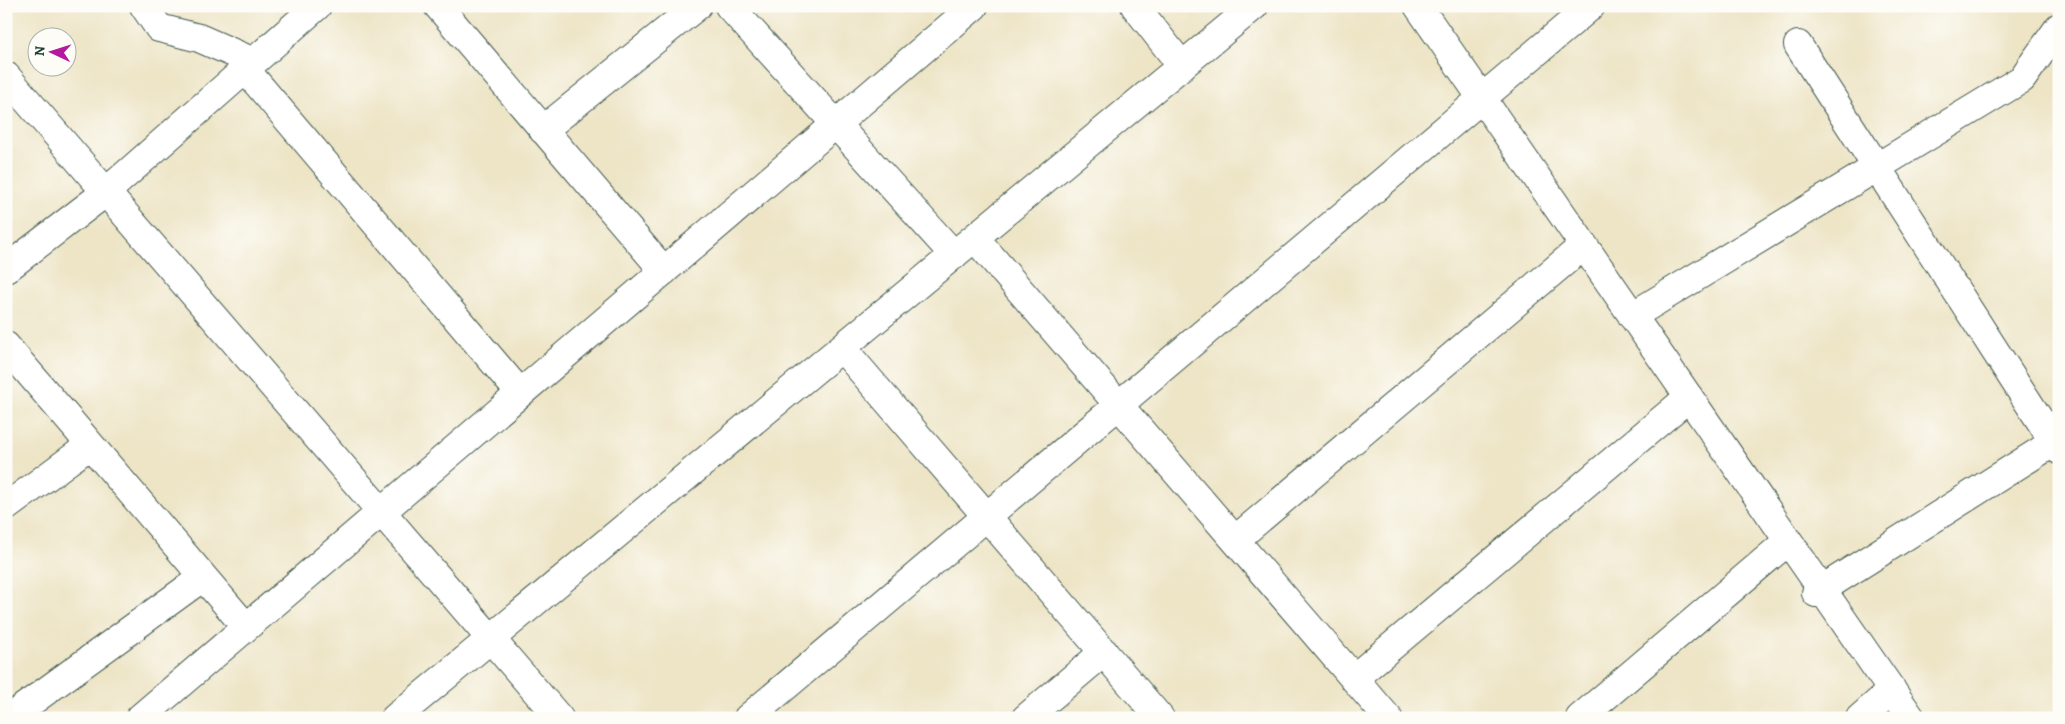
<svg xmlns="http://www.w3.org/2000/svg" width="2065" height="724" viewBox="0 0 2065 724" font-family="Alegreya,serif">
	<rect width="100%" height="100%" fill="#fdfcf7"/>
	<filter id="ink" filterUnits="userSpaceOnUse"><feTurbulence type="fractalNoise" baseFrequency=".02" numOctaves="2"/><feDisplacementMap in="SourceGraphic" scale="10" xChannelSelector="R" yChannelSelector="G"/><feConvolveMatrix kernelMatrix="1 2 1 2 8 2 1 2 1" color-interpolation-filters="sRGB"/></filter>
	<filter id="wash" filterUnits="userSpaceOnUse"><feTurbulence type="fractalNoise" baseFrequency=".0096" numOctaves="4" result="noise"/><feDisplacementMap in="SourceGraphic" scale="20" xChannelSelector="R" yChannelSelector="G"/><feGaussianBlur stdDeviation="1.12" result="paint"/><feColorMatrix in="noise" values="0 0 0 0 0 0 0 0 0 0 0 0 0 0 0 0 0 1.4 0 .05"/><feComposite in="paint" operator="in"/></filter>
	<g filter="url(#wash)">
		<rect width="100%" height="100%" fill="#eee5c7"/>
	</g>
	<g filter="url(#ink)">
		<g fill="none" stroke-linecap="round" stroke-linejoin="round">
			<defs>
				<path id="minor" d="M144,6L159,28L199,38L254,62
					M438,6L664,271
					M729,6L954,255
					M1135,6L1182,66
					M1418,6L1911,718
					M1798,45L2059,450
					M245,69L520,393
					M6,76L559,718
					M543,130L697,6
					M975,238L1388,718
					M6,269L106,192L317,6
					M1632,316L2022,79L2059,27
					M6,346L246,627
					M842,348L1160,718
					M6,507L90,445
					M1235,540L1583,246
					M1816,593L2059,439
					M1354,678L1689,397
					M9,718L203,577
					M140,718L974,6
					M395,718L1254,6
					M748,718L1591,6
					M1026,718L1104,652
					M1580,718L1788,541
					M1860,718L1892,690"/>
			</defs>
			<!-- minor casing -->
			<use href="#minor" stroke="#3e564a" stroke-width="30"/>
			<!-- minor -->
			<use href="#minor" stroke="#fff" stroke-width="28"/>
		</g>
	</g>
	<!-- margin -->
	<rect width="2065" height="724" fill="none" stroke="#fdfcf7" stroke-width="25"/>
	<!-- north arrow -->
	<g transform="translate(52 52) rotate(274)"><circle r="24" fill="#fdfcf7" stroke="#a4b0a9"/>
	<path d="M0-4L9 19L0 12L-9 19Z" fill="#b5179e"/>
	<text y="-8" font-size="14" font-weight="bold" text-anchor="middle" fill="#1f3d34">N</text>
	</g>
</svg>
